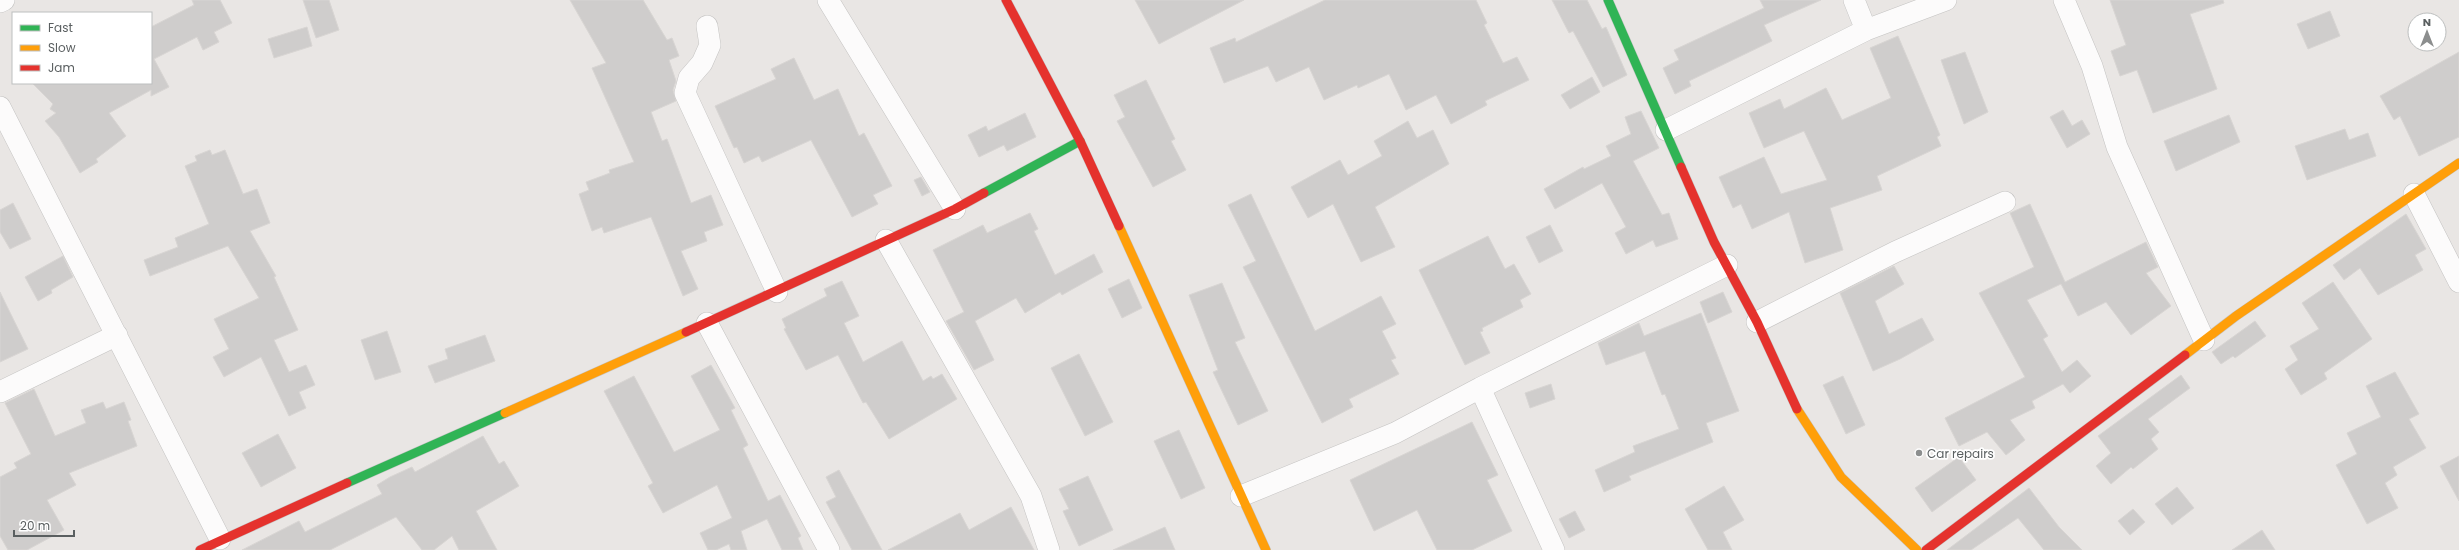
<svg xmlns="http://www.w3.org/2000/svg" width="2459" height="550" viewBox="0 0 2459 550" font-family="Poppins,sans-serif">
	<rect width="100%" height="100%" fill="#e9e6e4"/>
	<!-- building -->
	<path fill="#cfcdcc" stroke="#d8d5d3" d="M192,0H220L232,23L214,32L219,42L203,50L197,37L154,59L169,87L151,96V90L109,113L126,136L96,159L98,162L80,173L59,137L45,121L56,113L50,109L53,104L32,83H151V27L194,5Z
		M303,0H329L339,30L316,38Z
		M570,0H643L667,40L672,38L679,56L669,60L676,81L673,90L676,101L651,112L662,141L667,139L691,203L711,195L723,225L704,232L707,241L681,251L698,289L683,296L651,217L604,233L602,227L592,231L579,194L589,190L586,182L610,173L609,170L634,162L592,68L606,63Z
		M1135,0H1244L1159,44Z
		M1325,0H1476L1487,23L1484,25L1503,63L1517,57L1529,80L1485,101L1487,105L1451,124L1436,95L1406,110L1389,74L1358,88L1357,85L1324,100L1309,67L1276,82L1268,66L1224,83L1210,48L1235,38L1236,42Z
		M1552,0H1587L1602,29L1606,27L1627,75L1603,87L1573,31L1569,33Z
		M1760,0H1821L1764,25L1772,41L1689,81L1691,86L1675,94L1663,68L1679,60L1674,50L1764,8Z
		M2110,0H2223L2224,3L2190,14L2217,89L2153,113L2137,70L2120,76L2111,51L2126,45Z
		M2330,11L2340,36L2308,49L2297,24Z
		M307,27L312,46L274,58L268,39Z
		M1898,36L1940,135L1937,137L1941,146L1877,176L1882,190L1830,208L1843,250L1805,263L1789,212L1752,229L1741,204L1733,208L1719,177L1764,157L1781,194L1827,180L1804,131L1764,148L1749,113L1780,99L1784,109L1826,88L1842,120L1891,98L1870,48Z
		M1965,52L1988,112L1964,124L1941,60Z
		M2459,52V137L2419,156L2400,116L2394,120L2380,96Z
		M794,58L814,100L838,89L859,136L864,133L892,186L873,195L878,204L852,217L811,140L762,162L759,156L744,163L737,147L734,148L715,106L776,79L771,69Z
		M1592,77L1600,92L1570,109L1561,95Z
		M1146,80L1175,139L1171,141L1186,170L1153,187L1117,121L1125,117L1114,95Z
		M2063,110L2072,126L2082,120L2090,134L2067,148L2050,117Z
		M1641,111L1659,148L1633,161L1662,215L1669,213L1678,239L1656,247L1653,240L1626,254L1615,233L1626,227L1602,183L1555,209L1544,189L1583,167L1584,169L1611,156L1606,146L1631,134L1625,117Z
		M1025,113L1036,137L1007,151L1004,145L979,157L968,135L986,126L988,131Z
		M2229,115L2240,142L2176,171L2164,141Z
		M1408,121L1417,138L1433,130L1449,164L1375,207L1395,247L1361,262L1333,204L1308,218L1291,187L1340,160L1348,175L1382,156L1374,141Z
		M2345,129L2349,140L2368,133L2376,156L2307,180L2295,146Z
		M210,150L212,155L225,150L243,194L257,189L270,223L250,231L276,276L274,277L298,330L274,340L289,372L306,365L315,385L299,392L306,408L289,416L261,357L224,377L213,357L229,349L214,319L259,298L228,246L150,276L144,260L178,247L175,238L209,224L185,166L197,161L195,156Z
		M921,177L930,192L922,196L914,180Z
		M1251,194L1315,331L1381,296L1396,324L1382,331L1396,358L1391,360L1399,374L1349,399L1353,407L1322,423L1243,267L1256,261L1228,205Z
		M13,203L31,239L10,249L0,232V210Z
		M2030,204L2065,282L2146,242L2158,267L2146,273L2171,306L2131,335L2106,302L2078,316L2061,284L2027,300L2048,336L2043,339L2062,372L2077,360L2091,376L2070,393L2063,384L2032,401L2035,408L2010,420L2025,440L2006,455L1987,432L1959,446L1945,418L2025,377L1979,293L2034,267L2010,213Z
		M1030,213L1038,229L1034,231L1055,275L1094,254L1103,272L1062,295L1060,292L1025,313L1016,298L975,321L994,360L974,370L946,321L964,312L933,250L983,225L987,233Z
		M2406,214L2426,249L2415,255L2423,270L2378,295L2360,268L2344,280L2333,265Z
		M1550,225L1563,251L1539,263L1526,237Z
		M1488,236L1505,269L1514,264L1531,294L1520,300L1523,307L1482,328L1483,331L1480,332L1490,353L1465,365L1419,270Z
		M63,256L73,277L51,290L52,293L38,301L25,277Z
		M1894,266L1904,284L1875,301L1889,334L1922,318L1934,340L1900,359L1873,371L1840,293Z
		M1129,279L1142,308L1122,318L1108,289Z
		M842,281L859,316L844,323L863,362L902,341L923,381L931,376L933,379L942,374L957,399L889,439L866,402L863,403L838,355L806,370L784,329L786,328L782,319L827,296L824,289Z
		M2333,282L2372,339L2324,373L2327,379L2301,395L2285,369L2298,360L2290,346L2319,329L2302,303Z
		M1222,283L1245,338L1235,342L1268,411L1238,425L1213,372L1218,370L1189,295Z
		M0,292L28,349L0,362Z
		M1723,292L1732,312L1708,323L1700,302Z
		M1701,313L1739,411L1706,423L1713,442L1629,476L1631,480L1604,492L1595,470L1635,452L1633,446L1679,429L1665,394L1662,395L1645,351L1606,365L1598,343L1639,323L1644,336Z
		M2255,321L2266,336L2235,358L2233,356L2221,364L2212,352Z
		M387,331L401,372L375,380L361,340Z
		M485,335L495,361L435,383L428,366L448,359L445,349Z
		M1079,354L1113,422L1085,436L1051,368Z
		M711,365L735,408L731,410L748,445L743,448L768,501L780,495L801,536L798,538L803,550H782L767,519L741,531L747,550H731L729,544L716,550H708L700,533L732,518L717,485L663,513L648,486L653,483L604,391L634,376L674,452L720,430L691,376Z
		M2395,372L2419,414L2409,419L2426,448L2393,467L2397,475L2385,483L2398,508L2367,524L2336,465L2357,454L2347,433L2381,417L2366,386Z
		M2181,375L2190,388L2148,419L2159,432L2151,439L2158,449L2133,469L2131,467L2111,484L2096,466L2111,453L2098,436Z
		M1843,376L1865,425L1846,434L1823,385Z
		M1551,384L1555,399L1530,408L1525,393Z
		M34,389L55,436L86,423L81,410L103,402L106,409L124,402L131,420L128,421L137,446L69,473L76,485L47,500L64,530L27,550H8L0,536V477L17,468L14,463L31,454L5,403Z
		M1472,422L1498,475L1487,480L1512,531L1472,550H1437L1417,510L1374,531L1350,480Z
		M1179,430L1205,488L1181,499L1154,441Z
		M278,434L296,468L261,487L242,453Z
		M483,436L499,464L504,461L519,486L476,511L497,550H459L452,536L434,550H422L396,517L330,550H242L299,521L305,532L382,494L377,485L390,477L412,467L415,472Z
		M2459,456V501L2440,466Z
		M1959,457L1976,480L1932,512L1915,488Z
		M839,470L882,550H852L826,502L836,497L826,477Z
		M1088,476L1113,530L1079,546L1063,511L1069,509L1059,489Z
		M1724,486L1744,520L1723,532L1732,550H1708L1685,509Z
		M2177,487L2194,508L2172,525L2155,504Z
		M2029,488L2059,527L2082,550H2044L2018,518L1971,550H1947Z
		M1011,507L1034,550H888L960,513L969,530Z
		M2133,509L2145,522L2130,535L2118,521Z
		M1575,511L1585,530L1569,538L1559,519Z
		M1165,527L1175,550H1113Z
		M2262,530L2275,550H2232Z"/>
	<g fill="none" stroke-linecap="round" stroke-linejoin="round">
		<defs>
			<path id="street" d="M828,0L955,209
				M1854,0L1866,30
				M2064,0L2092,66L2117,147L2204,340
				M0,2L4,0
				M707,26L710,45L702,63L689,78L685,93L777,292
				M0,107L220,539
				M1666,130L1866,30L1946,0
				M2414,194L2459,282
				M886,240L1031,496L1049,550
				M1757,322L1895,252L2005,202
				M707,323L829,550
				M1480,388L1554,550
				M0,392L117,335
				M1241,496L1395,433L1480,388L1727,265"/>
			<path id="fast" d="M1608,0L1681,167
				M984,193L1080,141
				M347,483L505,413"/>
			<path id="slow" d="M1119,226L1266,550
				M2185,355L2236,316L2459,163
				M1797,409L1841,477L1917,550
				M505,413L686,332"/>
			<path id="jam" d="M1006,0L1080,141L1119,226
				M1681,167L1714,242L1757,322L1797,409
				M686,332L955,209L984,193
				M200,550L347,483
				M1926,550L2185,355"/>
		</defs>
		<!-- street casing -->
		<use href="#street" stroke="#c4c3c2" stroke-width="22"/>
		<!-- fast casing -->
		<use href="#fast" stroke="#c5c4c4" stroke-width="10"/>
		<!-- slow casing -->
		<use href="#slow" stroke="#c5c4c4" stroke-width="10"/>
		<!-- jam casing -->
		<use href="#jam" stroke="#c5c4c4" stroke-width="10"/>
		<!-- street -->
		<use href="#street" stroke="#fcfbfb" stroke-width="21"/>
		<!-- fast -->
		<use href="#fast" stroke="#30b455" stroke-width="9"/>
		<!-- slow -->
		<use href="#slow" stroke="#ff9f0a" stroke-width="9"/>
		<!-- jam -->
		<use href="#jam" stroke="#e5322d" stroke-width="9"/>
	</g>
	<!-- markers -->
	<circle fill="#8c8e8e" stroke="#fff" stroke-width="1.5" cx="1919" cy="453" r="4"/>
	<g text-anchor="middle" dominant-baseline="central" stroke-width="3.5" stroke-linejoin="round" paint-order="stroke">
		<!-- poi labels -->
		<g font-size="12" fill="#5a5f60" stroke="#fff" text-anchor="start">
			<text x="1927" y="453">Car repairs</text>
		</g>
	</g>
	<!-- legend -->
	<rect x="12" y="12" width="140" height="72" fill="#ffffff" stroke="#bdbfbf"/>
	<rect x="20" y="25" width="20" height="6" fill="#30b455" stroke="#bdbfbf"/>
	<text x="48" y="32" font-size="12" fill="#5a5f60">Fast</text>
	<rect x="20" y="45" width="20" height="6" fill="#ff9f0a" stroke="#bdbfbf"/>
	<text x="48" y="52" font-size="12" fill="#5a5f60">Slow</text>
	<rect x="20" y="65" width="20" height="6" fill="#e5322d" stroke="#bdbfbf"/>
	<text x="48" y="72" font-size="12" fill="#5a5f60">Jam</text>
	<!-- north arrow -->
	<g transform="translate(2427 32)"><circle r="19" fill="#ffffff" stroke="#bdbfbf"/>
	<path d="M0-3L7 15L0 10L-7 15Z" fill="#8c8e8e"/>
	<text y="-6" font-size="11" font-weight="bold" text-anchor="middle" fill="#5a5f60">N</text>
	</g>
	<!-- scale -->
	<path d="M14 530v6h60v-6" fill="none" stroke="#5a5f60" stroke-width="2"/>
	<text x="20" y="530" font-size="12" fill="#5a5f60" stroke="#ffffff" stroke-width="3" paint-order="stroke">20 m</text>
</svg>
